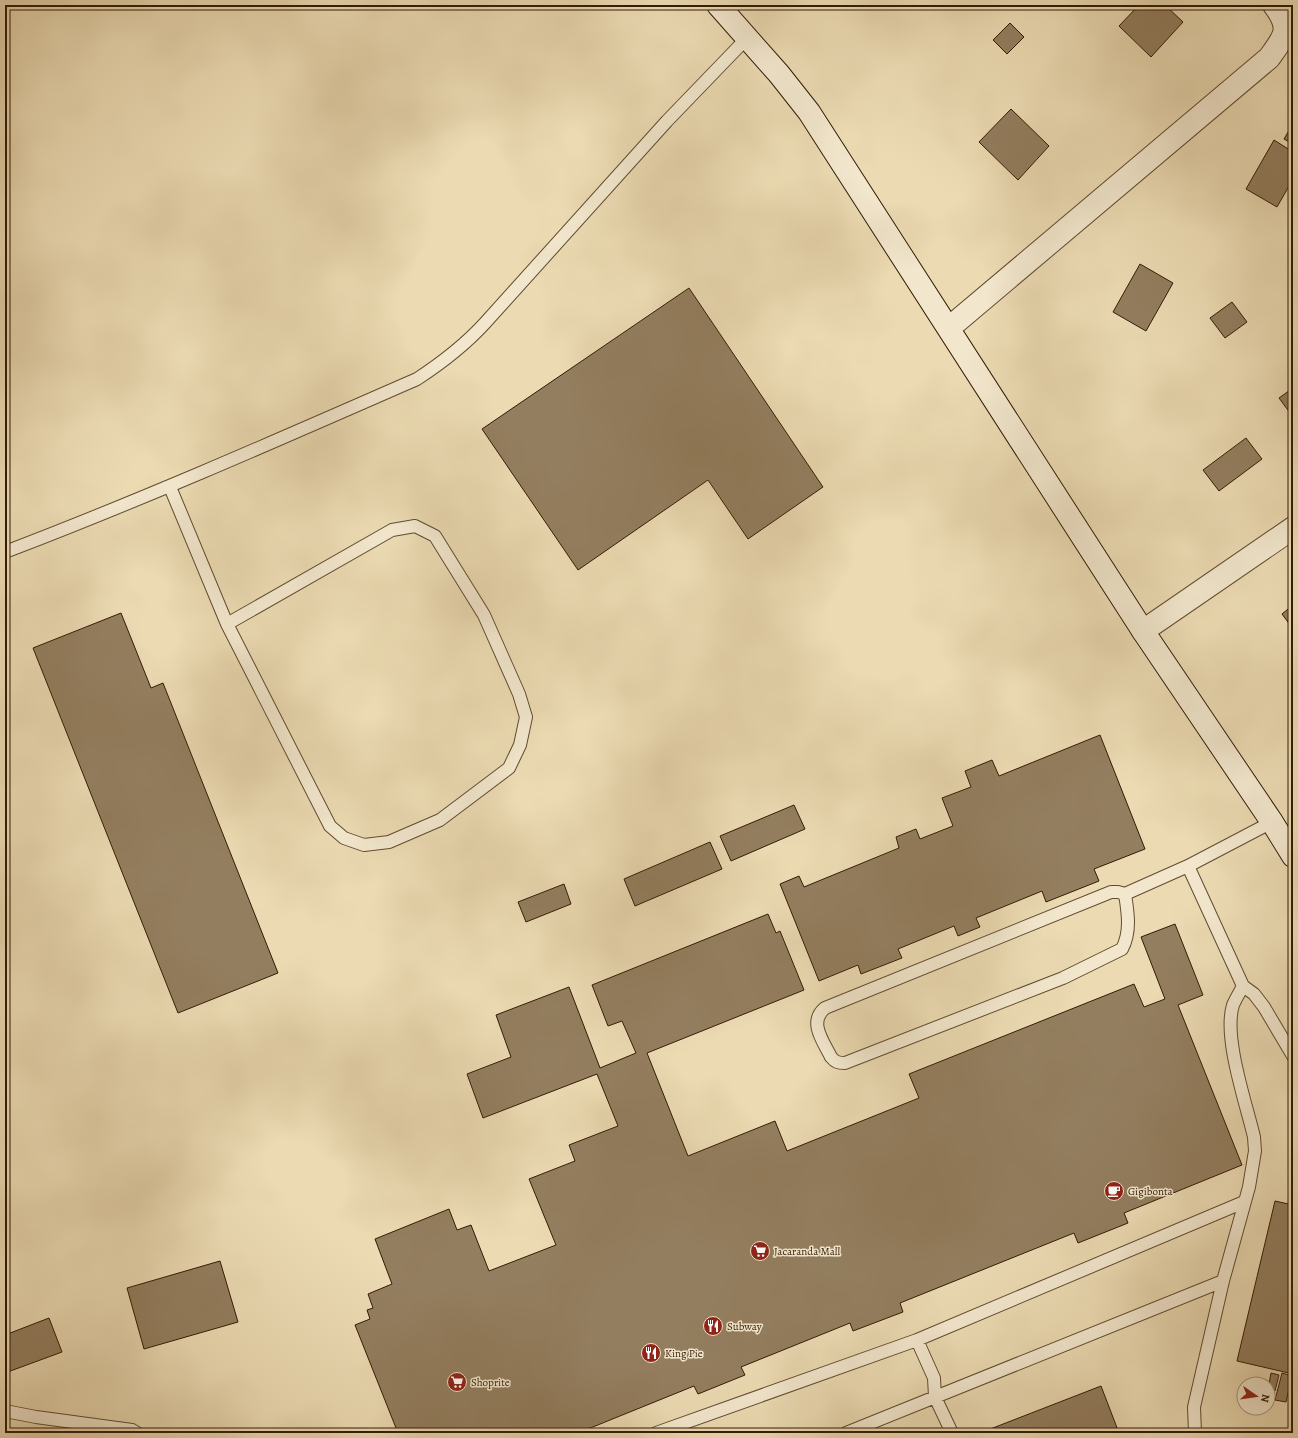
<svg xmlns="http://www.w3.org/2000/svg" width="1298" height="1438" viewBox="0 0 1298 1438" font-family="Alegreya,serif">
	<rect width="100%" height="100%" fill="#ebdab2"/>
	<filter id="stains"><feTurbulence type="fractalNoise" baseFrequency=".005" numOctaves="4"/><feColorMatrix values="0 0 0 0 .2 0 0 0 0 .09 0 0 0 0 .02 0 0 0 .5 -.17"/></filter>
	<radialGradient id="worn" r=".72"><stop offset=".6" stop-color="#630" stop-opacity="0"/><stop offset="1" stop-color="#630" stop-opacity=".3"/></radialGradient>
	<!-- building -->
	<path fill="#937e5f" stroke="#331b05" d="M1139,5H1165L1183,22L1151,57L1119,26Z
		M1010,23L1024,37L1007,54L993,40Z
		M1011,109L1049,146L1018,180L979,142Z
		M1291,127L1293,128V144L1284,139Z
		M1274,140L1293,152V179L1277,207L1246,189Z
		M1140,264L1173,283L1146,331L1113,312Z
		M689,288L823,487L748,539L708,480L578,570L482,429Z
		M1232,302L1247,322L1225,338L1210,318Z
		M1293,388V417L1279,398Z
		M1246,438L1262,459L1219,491L1203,470Z
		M1293,605V629L1282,614Z
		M121,613L151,688L163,683L278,973L178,1013L33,648Z
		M1100,735L1145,849L1094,869L1099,881L1046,902L1042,891L976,918L980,927L958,936L954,926L898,949L902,958L861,974L858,965L819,981L780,884L799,876L804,887L899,848L896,837L916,829L920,839L953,826L942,798L971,787L965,771L992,760L999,776Z
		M794,805L805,829L731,861L720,836Z
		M710,842L722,869L635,906L624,879Z
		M564,884L571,904L526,922L518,902Z
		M768,914L776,933L780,931L804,990L647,1053L688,1156L775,1121L787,1151L919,1098L909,1074L1134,984L1144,1007L1165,999L1141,937L1175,924L1203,995L1178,1005L1242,1165L1124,1213L1128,1223L1078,1243L1074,1233L900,1303L903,1312L853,1331L850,1323L741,1367L745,1375L698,1394L694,1386L578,1433H398L355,1325L370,1319L367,1310L373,1308L368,1294L392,1284L375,1239L449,1209L457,1230L471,1225L489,1271L556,1245L529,1179L575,1161L569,1145L618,1126L597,1074L483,1118L467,1074L511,1057L496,1015L569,987L600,1068L636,1053L622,1021L608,1026L592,985Z
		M1275,1201L1293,1205V1374L1237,1361Z
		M220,1261L238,1322L144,1349L127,1288Z
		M49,1318L62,1352L5,1373V1335Z
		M1271,1373L1279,1375L1275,1391L1268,1389Z
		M1282,1373L1292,1376L1286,1402L1275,1400Z
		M1101,1386L1119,1433H980Z"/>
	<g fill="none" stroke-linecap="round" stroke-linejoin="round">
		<defs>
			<path id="lane" d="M170,487L227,624L330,826L344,838L364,845L389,842L440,820L509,768L520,745L526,717L519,694L484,615L435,536L415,526L392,530L227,624
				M5,552C144,499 280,439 417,379C443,362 464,346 485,323L667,121L748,37
				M1188,866L1243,986
				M1125,894C1128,913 1131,932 1122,949L1063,978L845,1063C838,1063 835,1062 831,1057C823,1041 808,1022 825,1008L1111,892H1118L1125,894L1188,866L1272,822
				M917,1340L934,1378L935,1397L952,1433
				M5,1411L36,1417L132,1430L137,1433
				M656,1433L917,1340L1244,1202
				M846,1433L1223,1281
				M1195,1433L1194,1407L1223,1281L1249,1187L1255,1151L1254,1137C1246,1103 1223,1037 1233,1005C1236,998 1240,992 1243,986L1254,994L1264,1007L1293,1056"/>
			<path id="street" d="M949,328L1269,58C1285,36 1292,29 1274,5
				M1143,631L1293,528"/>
			<path id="secondary" d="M718,5L779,74L809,112L1143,631L1272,822L1293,856"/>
		</defs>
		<!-- lane casing -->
		<use href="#lane" stroke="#614b30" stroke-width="14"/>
		<!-- street casing -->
		<use href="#street" stroke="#614b30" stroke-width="24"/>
		<!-- secondary casing -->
		<use href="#secondary" stroke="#331b05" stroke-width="24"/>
		<!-- lane -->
		<use href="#lane" stroke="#f2e7cd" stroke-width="12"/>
		<!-- street -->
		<use href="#street" stroke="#f2e7cd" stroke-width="22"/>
		<!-- secondary -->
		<use href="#secondary" stroke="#f2e7cd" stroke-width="22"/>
	</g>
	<!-- icons -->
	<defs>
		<symbol id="cafe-disc" viewBox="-11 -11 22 22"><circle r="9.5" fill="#8f2418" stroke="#f2e7cd"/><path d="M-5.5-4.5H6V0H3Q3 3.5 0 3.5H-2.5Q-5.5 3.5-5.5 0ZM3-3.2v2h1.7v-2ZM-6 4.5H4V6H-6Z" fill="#fff"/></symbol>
		<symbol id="supermarket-disc" viewBox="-11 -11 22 22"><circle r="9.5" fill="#8f2418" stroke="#f2e7cd"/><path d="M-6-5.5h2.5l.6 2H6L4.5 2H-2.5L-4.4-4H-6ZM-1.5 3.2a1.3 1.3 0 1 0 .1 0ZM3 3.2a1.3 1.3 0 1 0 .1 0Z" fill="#fff"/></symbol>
		<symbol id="restaurant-disc" viewBox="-11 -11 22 22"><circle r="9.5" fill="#8f2418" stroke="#f2e7cd"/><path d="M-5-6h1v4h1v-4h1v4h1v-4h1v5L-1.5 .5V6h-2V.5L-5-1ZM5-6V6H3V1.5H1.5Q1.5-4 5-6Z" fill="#fff"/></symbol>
	</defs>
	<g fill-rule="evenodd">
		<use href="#cafe-disc" x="1103" y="1180" width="22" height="22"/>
		<use href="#supermarket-disc" x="749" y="1240" width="22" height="22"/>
		<use href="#restaurant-disc" x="702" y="1315" width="22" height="22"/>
		<use href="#restaurant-disc" x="640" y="1342" width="22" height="22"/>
		<use href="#supermarket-disc" x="446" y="1371" width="22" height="22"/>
	</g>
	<g text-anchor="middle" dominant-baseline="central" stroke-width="3" stroke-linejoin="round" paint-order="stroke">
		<!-- poi labels -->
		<g font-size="11" fill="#331b05" stroke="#f2e7cd" text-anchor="start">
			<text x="1128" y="1191">Gigibonta</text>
			<text x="774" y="1251">Jacaranda Mall</text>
			<text x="727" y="1326">Subway</text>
			<text x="665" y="1353">King Pie</text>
			<text x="471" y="1382">Shoprite</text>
		</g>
	</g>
	<!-- margin -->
	<rect width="1298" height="1438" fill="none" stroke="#ebdab2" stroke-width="20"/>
	<rect x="6" y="6" width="1286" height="1426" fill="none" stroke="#331b05" stroke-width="2"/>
	<rect x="10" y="10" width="1278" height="1418" fill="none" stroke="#331b05"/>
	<!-- north arrow -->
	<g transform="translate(1256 1396) rotate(103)"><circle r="19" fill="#f2e7cd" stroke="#a6957d"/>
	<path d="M0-3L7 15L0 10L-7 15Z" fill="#8f2418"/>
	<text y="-6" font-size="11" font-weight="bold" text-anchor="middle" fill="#331b05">N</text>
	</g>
	<rect width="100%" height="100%" filter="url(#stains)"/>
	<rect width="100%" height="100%" fill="url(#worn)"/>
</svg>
